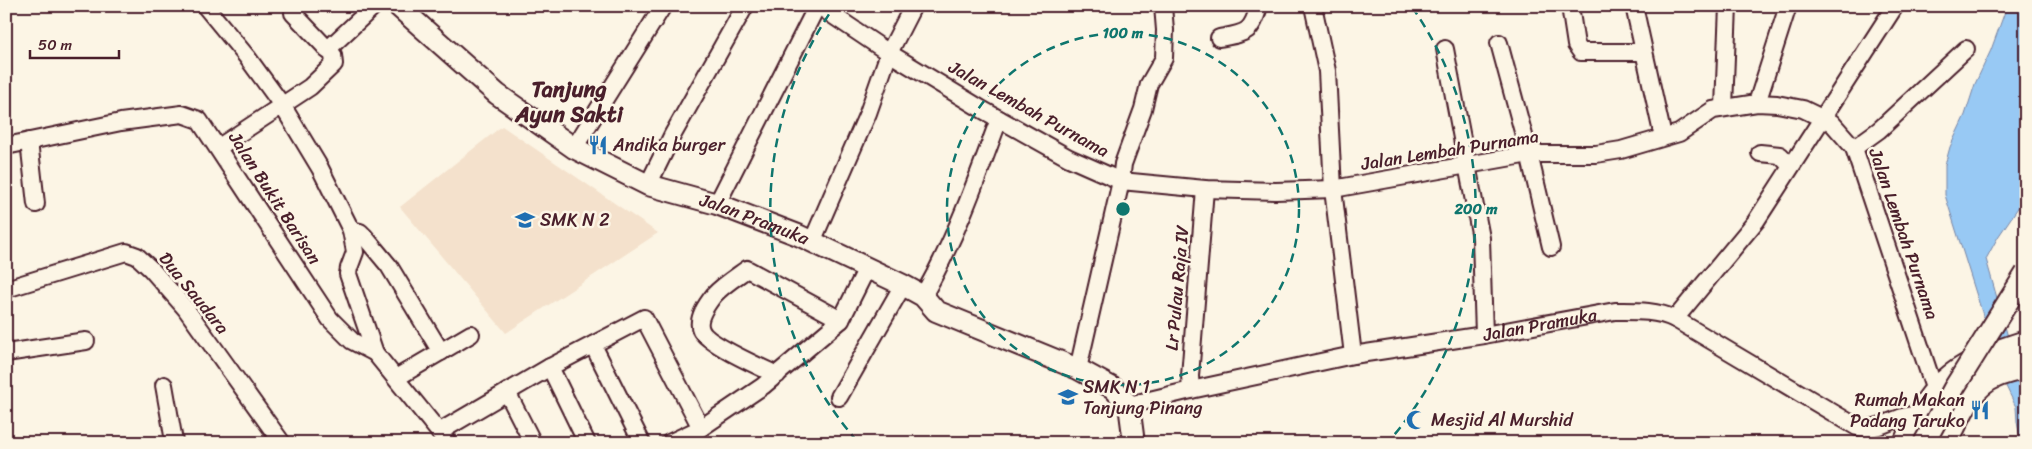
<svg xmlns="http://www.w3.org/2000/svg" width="2032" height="449" viewBox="0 0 2032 449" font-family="Sriracha,sans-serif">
	<rect width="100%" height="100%" fill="#fcf5e5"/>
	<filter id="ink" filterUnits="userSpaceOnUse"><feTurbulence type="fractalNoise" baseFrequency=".02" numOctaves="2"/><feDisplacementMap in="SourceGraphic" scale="10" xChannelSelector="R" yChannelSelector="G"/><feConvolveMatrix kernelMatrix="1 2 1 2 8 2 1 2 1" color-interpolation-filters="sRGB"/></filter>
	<g filter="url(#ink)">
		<!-- built -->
		<path fill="#f4e1cc" d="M502,126L658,233L506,333L400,207Z"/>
		<!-- water -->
		<path fill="#98c9f4" stroke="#7985a4" d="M2007,6H2026V196L1998,237L1986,259L2019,376L2026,384V443H2021L2017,422L2016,407L2004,382L1945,195V165L1950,147L1965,115L1975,84L1991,50Z"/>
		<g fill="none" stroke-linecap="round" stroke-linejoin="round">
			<defs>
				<g id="minor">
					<path d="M205,6L247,57L282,105L320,168L351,230L355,252L349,268L348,274L375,353"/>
					<path d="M819,6L889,53L983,110L1069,158L1121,181L1205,189L1276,191L1333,189L1529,154H1596L1621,150L1679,133L1713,110L1757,103L1777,104L1803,109L1832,123L1854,148L1935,391"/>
					<path d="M1313,6L1327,71L1333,189L1353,355"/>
					<path d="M1570,6L1576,45L1581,52H1643"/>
					<path d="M1634,6L1663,137"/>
					<path d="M1219,38C1246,33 1251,34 1259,6"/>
					<path d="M1499,43L1529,154L1551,247"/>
					<path d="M1445,49L1481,238L1484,335"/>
					<path d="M327,50L374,6"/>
					<path d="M1757,103L1788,6"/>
					<path d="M1724,107L1728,6"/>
					<path d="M29,141L36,204"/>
					<path d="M6,146L121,122L182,114L199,120L330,319L352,341L375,353L448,443"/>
					<path d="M219,147L310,87L334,64L333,55L293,13"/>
					<path d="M574,148L663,6"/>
					<path d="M1854,148L1879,130L1966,49"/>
					<path d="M1760,153L1780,155L1791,166"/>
					<path d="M648,185L672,136L745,6"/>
					<path d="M717,204L817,6"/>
					<path d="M351,230L360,232L364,236L389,266L441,352"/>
					<path d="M812,242L868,113L889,53L913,6"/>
					<path d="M6,289L126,252L137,256L151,269L186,309L282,443"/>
					<path d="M923,296C955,240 977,179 999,119"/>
					<path d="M1675,319L1756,221L1895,6"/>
					<path d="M593,345L642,443"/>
					<path d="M6,353L86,341"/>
					<path d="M550,367L587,443"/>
					<path d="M1078,369L1121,181L1123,164L1143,109L1149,84L1164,58L1165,30L1163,6"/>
					<path d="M777,375C762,368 706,343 701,330C696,319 707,304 714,295C723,285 736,277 747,269L841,320"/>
					<path d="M396,378L471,334"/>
					<path d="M164,385L174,441"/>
					<path d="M1191,390L1190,376L1205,189"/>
					<path d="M507,392L533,443"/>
					<path d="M839,397L903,285"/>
					<path id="s1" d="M1129,405L1191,390L1353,355L1484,335L1615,311C1635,311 1656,310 1675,319L1857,427C1875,431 1887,422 1903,417C1910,415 1915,416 1921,411"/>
					<path d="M439,432L550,367L644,318L701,428"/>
					<path d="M669,443L701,428L763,386L841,320L867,268"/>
				</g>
				<g id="major">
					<path id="s2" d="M398,6L497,94L574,148L648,185L717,204L798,235L903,285L923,296L936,311L1078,369L1113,388L1129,405L1134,443"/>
				</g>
				<path id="highway" d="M1906,443C1934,378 1960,364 2026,343
					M1945,443C1958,418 1968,386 1996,375C2005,371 2016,369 2026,366"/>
			</defs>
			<!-- minor casing -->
			<use href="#minor" stroke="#4a1f2b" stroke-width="20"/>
			<!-- major casing -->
			<use href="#major" stroke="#4a1f2b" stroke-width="24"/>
			<!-- highway casing -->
			<use href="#highway" stroke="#4a1f2b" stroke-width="28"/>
			<!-- minor -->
			<use href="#minor" stroke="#fcf5e5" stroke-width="16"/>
			<!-- major -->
			<use href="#major" stroke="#fcf5e5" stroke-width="20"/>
			<!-- highway -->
			<use href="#highway" stroke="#fcf5e5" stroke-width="24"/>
			<defs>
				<path id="major-bridge" d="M1924,443L1954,388L2026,273"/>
			</defs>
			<!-- major-bridge casing -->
			<use href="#major-bridge" stroke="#4a1f2b" stroke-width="24" stroke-linecap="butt"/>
			<!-- major-bridge -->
			<use href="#major-bridge" stroke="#fcf5e5" stroke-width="20"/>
		</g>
	</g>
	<!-- distance rings -->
	<g fill="none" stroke="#0f766e" stroke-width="2.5" stroke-dasharray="9 6">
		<circle cx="1123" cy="209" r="176"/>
		<path d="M857 441A353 353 0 0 1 834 7M1412 7A353 353 0 0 1 1389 441"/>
	</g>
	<!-- icons -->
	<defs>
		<symbol id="restaurant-bare" viewBox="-9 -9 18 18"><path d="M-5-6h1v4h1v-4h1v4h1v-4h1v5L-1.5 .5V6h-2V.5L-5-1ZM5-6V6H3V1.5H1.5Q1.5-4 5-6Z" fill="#1f6fb2" stroke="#fcf5e5" stroke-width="2.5" paint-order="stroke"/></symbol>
		<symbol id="school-bare" viewBox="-9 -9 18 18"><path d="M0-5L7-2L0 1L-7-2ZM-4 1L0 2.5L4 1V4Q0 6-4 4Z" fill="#1f6fb2" stroke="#fcf5e5" stroke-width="2.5" paint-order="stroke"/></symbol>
		<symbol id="mosque-bare" viewBox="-9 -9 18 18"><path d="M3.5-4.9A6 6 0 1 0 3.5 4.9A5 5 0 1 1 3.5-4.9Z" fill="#1f6fb2" stroke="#fcf5e5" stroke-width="2.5" paint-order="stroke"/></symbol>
	</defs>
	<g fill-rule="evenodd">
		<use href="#restaurant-bare" x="584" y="131" width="28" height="28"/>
		<use href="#school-bare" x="511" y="206" width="28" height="28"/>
		<use href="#school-bare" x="1054" y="383" width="28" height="28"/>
		<use href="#restaurant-bare" x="1966" y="396" width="28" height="28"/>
		<use href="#mosque-bare" x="1402" y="406" width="28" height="28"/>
	</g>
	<g text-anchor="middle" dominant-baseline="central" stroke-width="5" stroke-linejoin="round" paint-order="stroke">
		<!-- street labels -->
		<g font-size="18" fill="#4a1f2b" stroke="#fcf5e5">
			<text transform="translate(1029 109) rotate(29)">Jalan Lembah Purnama</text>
			<text transform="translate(1450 150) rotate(-9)">Jalan Lembah Purnama</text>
			<text transform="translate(275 198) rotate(57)">Jalan Bukit Barisan</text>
			<text stroke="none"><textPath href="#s2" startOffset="421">Jalan Pramuka</textPath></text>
			<text transform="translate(1904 234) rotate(71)">Jalan Lembah Purnama</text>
			<text transform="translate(1177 288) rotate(-85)">Lr Pulau Raja IV</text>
			<text transform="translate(194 293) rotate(51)">Dua Saudara</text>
			<text stroke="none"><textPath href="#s1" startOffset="419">Jalan Pramuka</textPath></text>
		</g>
		<!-- poi labels -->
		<g font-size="18" fill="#4a1f2b" stroke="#fcf5e5" text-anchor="start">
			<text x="613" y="145">Andika burger</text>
			<text x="540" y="220">SMK N 2</text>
			<text x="1083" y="387">SMK N 1<tspan x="1083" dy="21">Tanjung Pinang</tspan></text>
			<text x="1965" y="400" text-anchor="end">Rumah Makan<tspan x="1965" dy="21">Padang Taruko</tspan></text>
			<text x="1431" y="420">Mesjid Al Murshid</text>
		</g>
		<!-- district labels -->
		<g font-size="22" font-weight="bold" fill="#4a1f2b" stroke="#fcf5e5">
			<text x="569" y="89">Tanjung<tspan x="569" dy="25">Ayun Sakti</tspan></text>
		</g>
	</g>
	<circle cx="1123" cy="209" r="8" fill="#0f766e" stroke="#fcf5e5" stroke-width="2.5"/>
	<g font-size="15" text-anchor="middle" font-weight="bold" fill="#0f766e" stroke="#fcf5e5" stroke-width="5" stroke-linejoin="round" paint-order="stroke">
		<text x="1123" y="38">100 m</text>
		<text x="1476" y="214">200 m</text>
	</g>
	<!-- margin -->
	<rect width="2032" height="449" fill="none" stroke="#fcf5e5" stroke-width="25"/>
	<rect x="12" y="12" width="2007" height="424" fill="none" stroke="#4a1f2b" stroke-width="2" filter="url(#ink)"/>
	<!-- scale -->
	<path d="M30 50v8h89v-8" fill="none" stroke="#4a1f2b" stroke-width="2.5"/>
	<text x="38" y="50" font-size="15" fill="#4a1f2b" stroke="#fcf5e5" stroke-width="4" paint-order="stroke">50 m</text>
</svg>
